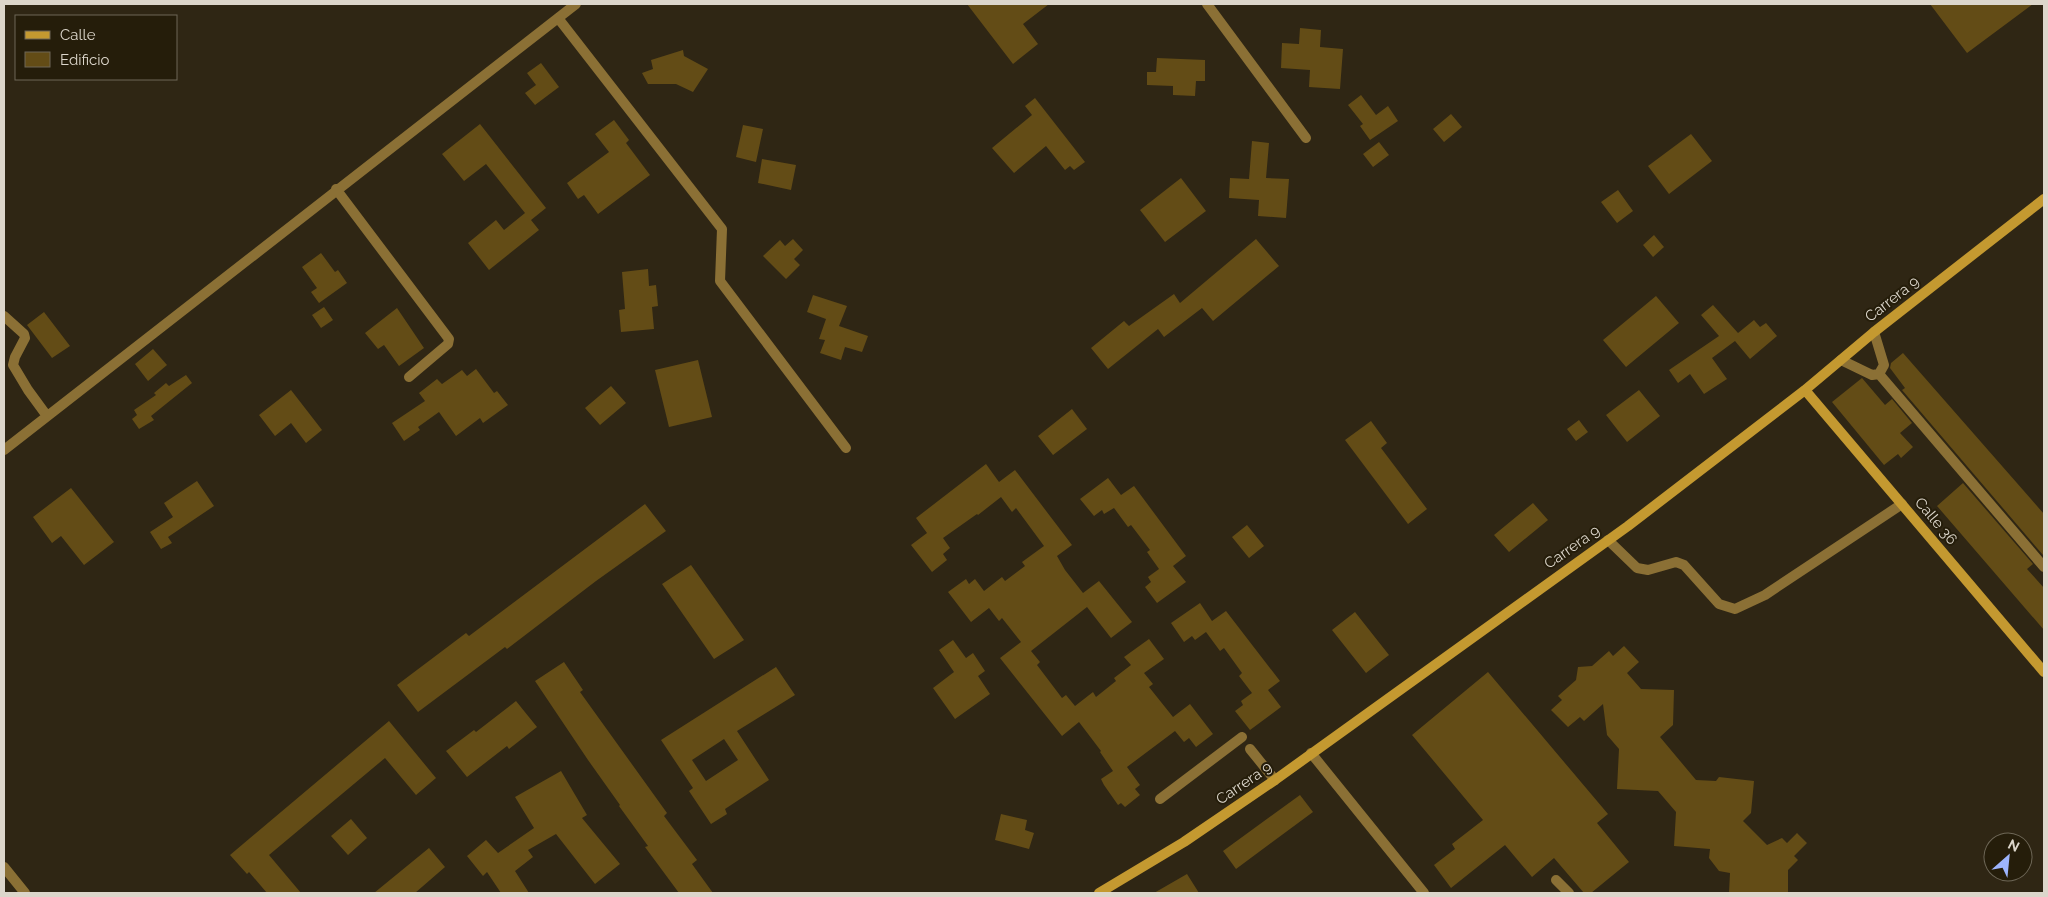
<svg xmlns="http://www.w3.org/2000/svg" width="2048" height="897" viewBox="0 0 2048 897" font-family="Raleway,sans-serif">
	<rect width="100%" height="100%" fill="#2f2614"/>
	<!-- building -->
	<path fill="#634c16" fill-rule="evenodd" d="M967,4H1049L1023,24L1038,44L1013,64Z
		M1930,4H2033L1967,53Z
		M1300,28L1321,30L1320,47L1343,49L1340,89L1309,87L1310,70L1281,68L1282,43L1299,44Z
		M683,50L684,56L708,69L693,92L676,84H648L642,73L653,69L651,60Z
		M1157,58L1205,60V81H1196L1195,96L1173,95V86L1147,85V72H1156Z
		M541,63L559,87L535,105L525,93L536,85L527,73Z
		M1361,95L1376,115L1388,106L1398,121L1370,140L1360,126L1363,124L1348,105Z
		M1035,98L1085,162L1074,170L1070,166L1065,170L1046,146L1014,173L992,148L1032,115L1025,106Z
		M1451,114L1462,127L1444,142L1433,129Z
		M614,120L629,140L626,143L650,175L598,214L584,195L578,199L567,183L609,152L595,134Z
		M480,124L546,208L531,220L539,230L489,270L468,243L496,220L504,230L525,213L486,164L464,181L442,154Z
		M743,125L763,129L756,162L736,157Z
		M1691,134L1712,161L1669,194L1648,166Z
		M1252,141L1269,143L1266,178L1289,179L1286,218L1258,216L1259,200L1229,198L1230,178L1249,179Z
		M1379,142L1389,155L1373,167L1363,154Z
		M762,159L796,165L791,190L758,183Z
		M1181,178L1206,211L1165,242L1140,210Z
		M1618,190L1633,211L1617,223L1601,202Z
		M1654,235L1664,247L1653,257L1643,245Z
		M793,239L803,250L794,259L800,265L786,279L763,256L780,240L785,246Z
		M1256,239L1279,266L1213,321L1202,308L1164,337L1158,329L1108,369L1091,348L1124,321L1129,326L1174,294L1180,303Z
		M321,253L335,272L338,270L347,283L319,303L311,292L317,288L302,267Z
		M648,269L649,286L656,285L658,306L652,307L654,329L621,332L619,310L625,309L622,272Z
		M813,295L847,306L839,326L868,336L862,352L845,347L841,360L820,353L825,340L819,339L826,319L807,312Z
		M1656,296L1679,323L1626,367L1603,340Z
		M1713,305L1738,333L1754,320L1760,327L1766,323L1777,336L1750,359L1735,341L1712,358L1727,379L1704,394L1690,374L1678,383L1669,370L1719,336L1701,315Z
		M324,307L333,320L321,328L312,315Z
		M397,308L424,348L399,366L384,345L378,349L365,333Z
		M44,312L70,346L52,358L27,325Z
		M153,349L167,365L148,381L135,364Z
		M1903,353L2044,514L2043,555L1902,390L1905,388L1890,368L1891,363Z
		M698,360L712,417L669,427L655,370Z
		M476,369L494,393L497,391L508,405L483,423L480,418L456,436L439,412L418,427L420,430L404,441L392,423L425,401L419,393L437,379L442,384L462,370L467,376Z
		M186,375L192,383L151,416L154,420L139,429L132,419L137,415L134,410L156,395L154,393L166,383L169,386Z
		M1862,378L1885,405L1892,399L1912,423L1900,433L1913,447L1901,458L1898,454L1884,465L1832,402Z
		M611,386L626,403L600,425L585,408Z
		M291,390L322,430L306,443L291,423L275,436L259,415Z
		M1639,390L1660,416L1627,442L1606,415Z
		M1072,409L1087,429L1053,455L1038,436Z
		M1579,420L1588,432L1576,441L1567,429Z
		M1371,421L1387,443L1381,448L1427,509L1408,524L1345,440Z
		M986,464L999,482L1015,470L1072,545L1057,556L1065,570L1083,593L1099,581L1132,622L1111,638L1087,607L1031,651L1040,662L1037,665L1062,698L1066,695L1075,706L1093,692L1096,697L1116,681L1114,678L1131,665L1124,657L1149,639L1164,659L1144,673L1153,684L1149,687L1173,717L1190,704L1213,734L1196,747L1189,738L1184,742L1175,731L1127,767L1140,785L1135,789L1140,795L1125,807L1121,803L1118,805L1104,785L1101,779L1113,771L1100,752L1101,751L1079,722L1062,736L1000,658L1021,642L1002,618L999,621L989,608L971,622L948,592L966,579L969,584L975,579L984,591L1002,577L1005,581L1025,566L1022,562L1044,546L1016,508L1012,512L1001,497L978,515L977,514L943,538L950,548L943,554L947,560L932,572L911,545L927,533L916,518Z
		M1108,478L1121,495L1134,486L1186,556L1173,566L1186,582L1157,603L1145,587L1151,582L1148,577L1159,569L1147,552L1150,550L1131,525L1128,527L1114,508L1104,514L1102,510L1094,516L1080,499Z
		M197,481L214,506L168,537L172,543L161,549L150,532L173,517L164,503Z
		M1963,483L2033,564L2027,569L2044,588V630L1937,506Z
		M71,488L114,542L84,565L61,536L52,543L33,517Z
		M1533,503L1548,520L1509,552L1494,535Z
		M645,504L666,531L596,581L507,649L505,647L418,712L397,685L466,633L469,636Z
		M1247,525L1264,546L1249,558L1232,537Z
		M691,565L744,640L714,659L662,584Z
		M1200,603L1212,621L1226,611L1280,681L1268,690L1281,707L1250,730L1235,711L1243,705L1241,701L1252,693L1239,676L1242,673L1224,648L1220,651L1206,632L1195,640L1192,636L1184,642L1171,623Z
		M1355,612L1389,655L1366,673L1332,630Z
		M953,640L966,658L973,653L985,671L978,676L990,694L955,719L933,688L954,672L939,650Z
		M1624,646L1639,662L1627,673L1641,689L1674,690L1673,725L1660,737L1696,780L1716,781L1719,777L1754,781L1751,813L1743,821L1767,845L1782,838L1787,843L1797,833L1807,843L1794,856L1798,860L1788,870V893H1729L1730,873L1719,871L1709,858L1710,849L1674,846L1676,812L1658,791L1617,789L1619,749L1607,735L1603,704L1584,721L1580,717L1568,727L1551,710L1562,700L1558,696L1576,680L1578,667L1592,666L1609,651L1613,656Z
		M564,662L583,690L580,692L667,813L664,816L697,860L692,864L713,893H679L645,847L648,846L619,806L620,805L588,760L535,681Z
		M776,667L795,695L737,731L769,780L725,809L727,814L711,824L689,791L693,788L661,740ZM724,739L738,760L706,781L692,760Z
		M1488,672L1608,814L1597,823L1629,862L1591,893H1584L1554,858L1532,877L1505,845L1451,888L1434,865L1455,849L1452,844L1483,820L1412,735Z
		M516,701L537,727L509,749L507,746L467,777L446,751L474,730L476,732Z
		M389,721L436,778L416,795L385,758L269,855L301,893H267L249,872L247,874L230,855Z
		M561,771L587,815L582,818L620,864L595,884L556,834L528,850L533,857L515,871L529,893H501L487,872L483,876L467,856L486,840L498,853L534,828L515,797Z
		M1300,795L1313,812L1236,869L1223,851Z
		M1001,814L1027,820L1025,830L1034,833L1029,849L995,840Z
		M351,819L367,838L348,855L331,836Z
		M429,848L445,867L415,893H374Z
		M1187,874L1199,893H1154Z"/>
	<g fill="none" stroke-linecap="round" stroke-linejoin="round">
		<!-- street -->
		<path stroke="#8b7035" stroke-width="10" d="M1207,4L1306,138
			M558,18L722,229L720,281L846,448
			M336,189L449,339L448,344L409,377
			M4,316L24,334L25,338L15,357L13,365L28,390L47,416
			M1874,332L1884,365L1879,374
			M1841,360L1872,375L1879,374
			M1879,374L2044,567
			M4,450L576,4
			M1608,540L1637,568L1648,570L1676,562L1684,565L1719,604L1735,609L1765,595L1902,504
			M1250,749L1275,780
			M1311,753L1424,893
			M1160,799L1242,737
			M4,867L25,893
			M1556,880L1569,893"/>
		<!-- secondary -->
		<path stroke="#c49930" stroke-width="10" d="M1805,390L2044,672
			M1099,893L1184,842L1275,780L1628,526L1805,390L1874,332L2044,199"/>
	</g>
	<g text-anchor="middle" dominant-baseline="central" stroke-width="4" stroke-linejoin="round" paint-order="stroke">
		<!-- street labels -->
		<g font-size="15" fill="#dcd6cb" stroke="#251d0a">
			<text transform="translate(1892 299) rotate(-38)">Carrera 9</text>
			<text transform="translate(1936 521) rotate(50)">Calle 36</text>
			<text transform="translate(1572 547) rotate(-35)">Carrera 9</text>
			<text transform="translate(1244 783) rotate(-34)">Carrera 9</text>
		</g>
	</g>
	<!-- border -->
	<rect width="2048" height="897" fill="none" stroke="#dcd6cb" stroke-width="10"/>
	<!-- legend -->
	<rect x="15" y="15" width="162" height="65" fill="#251d0a" stroke="#6e6757"/>
	<rect x="25" y="31" width="25" height="8" fill="#c49930" stroke="#6e6757"/>
	<text x="60" y="40" font-size="15" fill="#dcd6cb">Calle</text>
	<rect x="25" y="52" width="25" height="15" fill="#634c16" stroke="#6e6757"/>
	<text x="60" y="65" font-size="15" fill="#dcd6cb">Edificio</text>
	<!-- north arrow -->
	<g transform="translate(2008 857) rotate(27)"><circle r="24" fill="#251d0a" stroke="#6e6757"/>
	<path d="M0-4L9 19L0 12L-9 19Z" fill="#9db4fd"/>
	<text y="-8" font-size="14" font-weight="bold" text-anchor="middle" fill="#dcd6cb">N</text>
	</g>
</svg>
